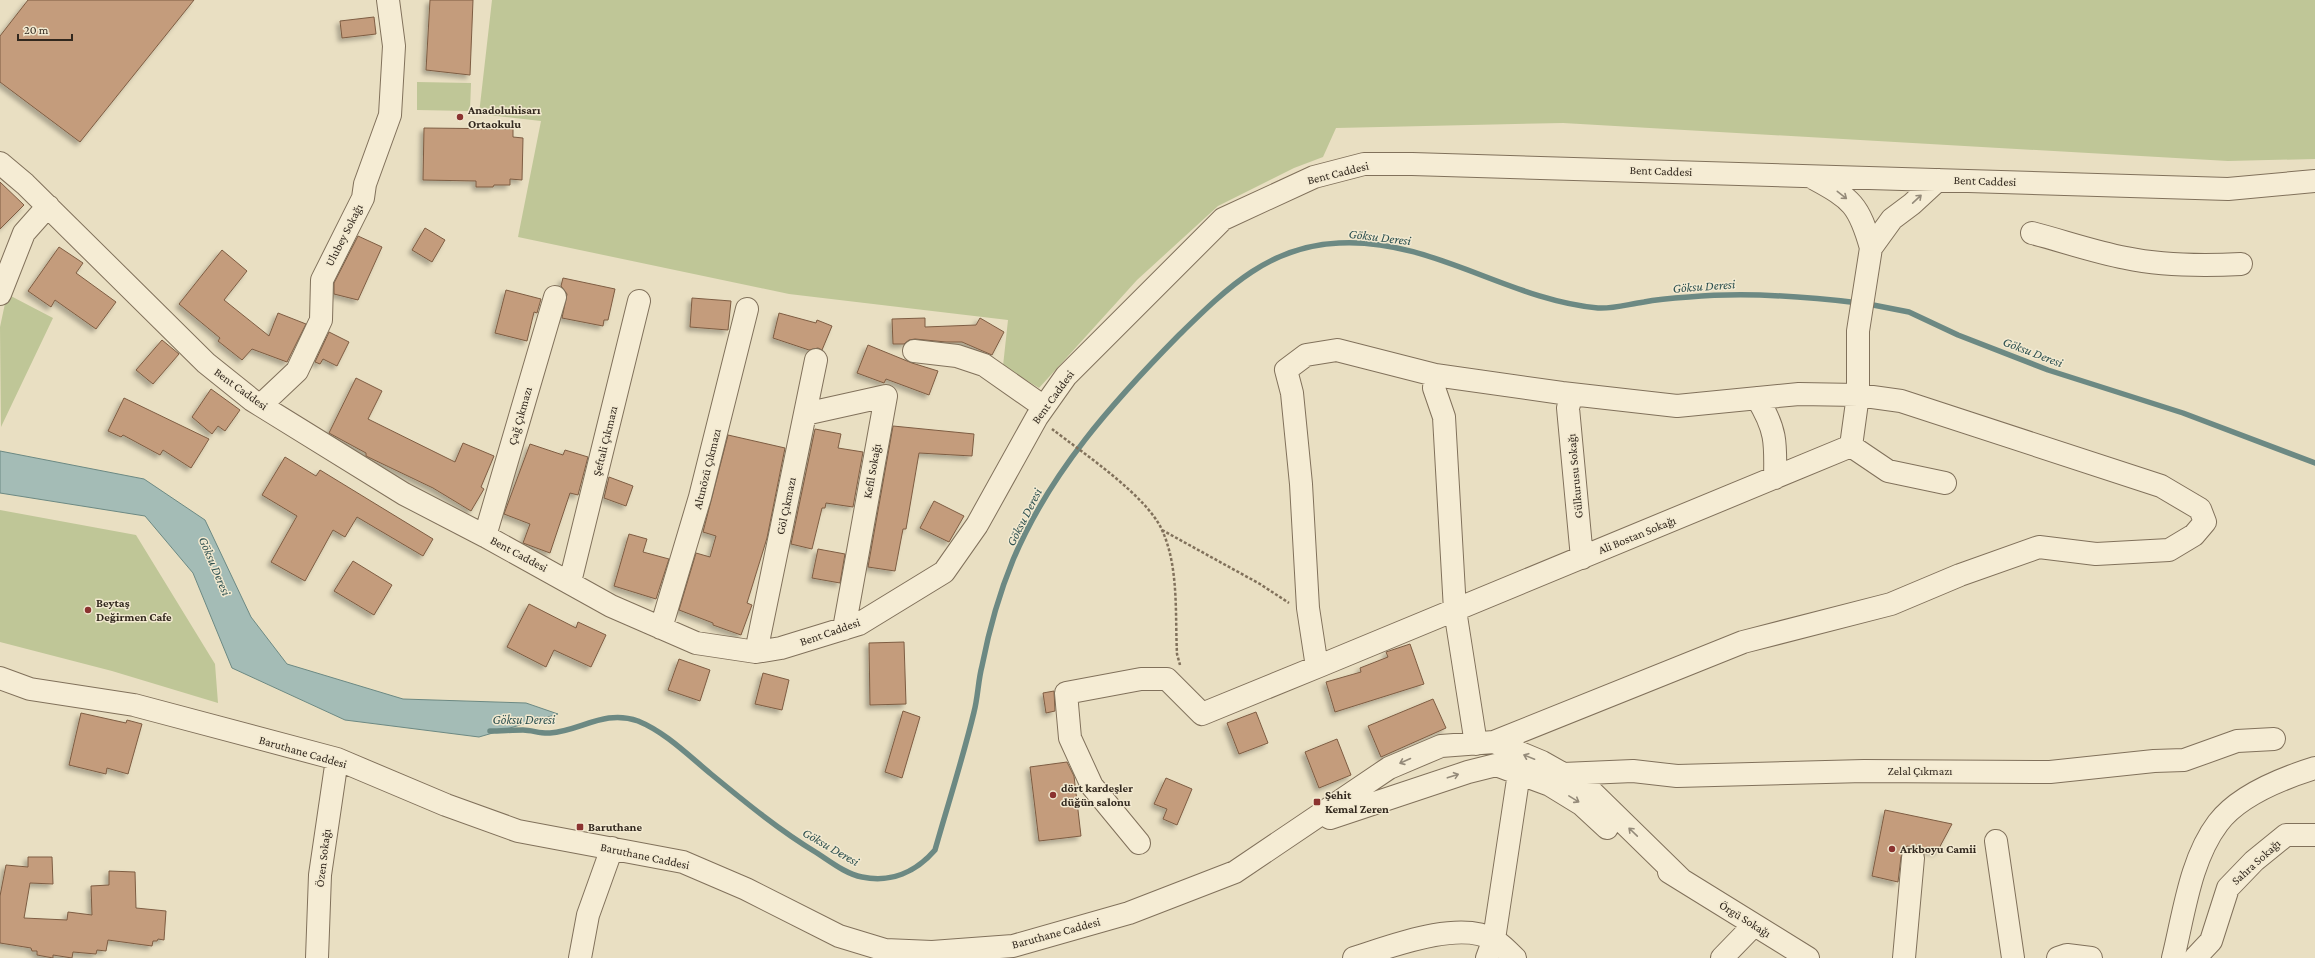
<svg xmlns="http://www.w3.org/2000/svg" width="2315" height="958" viewBox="0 0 2315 958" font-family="'Crimson Pro',serif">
	<defs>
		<filter id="shadow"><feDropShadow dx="-3.5" dy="3.5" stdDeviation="2" flood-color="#0004"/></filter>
	</defs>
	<rect width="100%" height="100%" fill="#e9dfc2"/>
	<!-- green -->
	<path fill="#bfc697" d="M492,0H2315V159L2228,161L1563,123L1336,128L1323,157L1294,168L1218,206L1137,280L1039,388L1003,366L1008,320L789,294L518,237L541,121L479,114Z
		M417,82L471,83L470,111L417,110Z
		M7,294L53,318L1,427L0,327Z
		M0,510L136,535L215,664L218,703L112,671L0,642Z"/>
	<!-- water -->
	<path fill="#a4bcb6" stroke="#6c8983" d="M0,451L144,479L205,520L251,617L287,664L403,699L526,703L558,714L479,737L345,720L232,668L193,573L145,516L0,493Z"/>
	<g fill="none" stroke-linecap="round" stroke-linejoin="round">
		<!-- stream -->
		<path stroke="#6c8983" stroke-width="5.5" d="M1868,304L1909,312L1958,335L2048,370L2183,413L2315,463
			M490,731C501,731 512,730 523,730C532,730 541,734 550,733C581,731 604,709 638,721C665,732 688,755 711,774C745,802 779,830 817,853C831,862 846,874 862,877C891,883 916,872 935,850C948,804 963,758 974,712C978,697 978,681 982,666C989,630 999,594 1013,560C1050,472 1113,402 1179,335C1227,288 1269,246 1339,243C1432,238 1508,300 1598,308C1613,309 1629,304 1644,302C1659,299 1674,298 1689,297C1746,292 1803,296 1859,303"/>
	</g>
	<!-- building -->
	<path fill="#c49c7b" stroke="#7e5d43" filter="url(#shadow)" d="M28,0H194L80,142L0,82V36Z
		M430,0H473L470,75L426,70Z
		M374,17L376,34L342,38L340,21Z
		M424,128L513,129V137L523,138L522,180L510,179V185H494L493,187H476V181L423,180Z
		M0,182L24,205L0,229Z
		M425,228L445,240L432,262L412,250Z
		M358,236L382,247L358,300L334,294V283Z
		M59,247L83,263L76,273L116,302L96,329L55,300L51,307L28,291Z
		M222,250L247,271L224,300L269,336L278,313L306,324L287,362L252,349L242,360L218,341L220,338L179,304Z
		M563,278L615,289L608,320H604L603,326L562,318L567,294L561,286Z
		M506,290L541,299L537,313L534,312L527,341L495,333Z
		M692,298L731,301L728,330L690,327Z
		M779,313L816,323L817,320L832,326L822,350L818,348L809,350L773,338Z
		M925,318V327L976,325L980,318L1004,332L992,355L962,342H946L915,339L909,340L904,344H893L892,319Z
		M329,332L349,342L337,366L323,359L320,364L315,362Z
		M162,340L179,354L153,384L136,370Z
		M868,345L912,363L938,371L929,395L886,379L884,383L857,373Z
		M356,378L382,391L368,419L455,462L463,443L494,456L481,487L484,489L471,511L433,488L366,456V453L329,433Z
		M211,389L240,410L225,431L218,426L212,434L192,417Z
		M124,398L209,439L191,468L163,450L160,455L123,435L121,437L108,431Z
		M893,426L974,434L972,456L919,453L906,529H903L895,571L868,567Z
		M815,429L841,434L838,448L863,452L853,507L826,503L825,508H822L812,549L791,544Z
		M728,435L785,448L767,538L747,603L752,605L741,635L713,625V623L679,610L696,553L710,557L716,536L703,532Z
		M530,444L563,455L565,450L588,457L578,495L570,493L550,553L523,543L530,524L504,514Z
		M285,457L316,476L320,470L433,539L423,556L357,517L345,537L333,530L305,581L271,562L297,516L262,495Z
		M609,477L633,486L626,506L604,498Z
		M934,501L964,516L949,542L920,528Z
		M629,534L647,539L643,552L669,559L656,599L614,586Z
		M818,549L845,554L840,583L812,578Z
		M353,561L392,585L374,615L334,591Z
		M529,604L576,628L578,622L606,635L591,667L554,650L546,667L507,647Z
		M904,642L906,704L870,705L869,643Z
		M1410,644L1424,684L1335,712L1326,682L1361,672L1360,668L1388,657L1386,652Z
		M679,659L710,670L700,701L668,690Z
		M763,673L789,680L782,710L755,704Z
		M1054,691L1055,711L1046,713L1043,693Z
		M1433,699L1446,728L1381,757L1368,726Z
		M903,711L920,717L902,778L885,772Z
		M1256,712L1268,743L1239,754L1227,723Z
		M81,713L126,723L127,720L142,724L128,774L107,768L106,774L69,765Z
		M1337,739L1351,775L1319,788L1305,752Z
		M1067,762L1074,776L1081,836L1039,841L1030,767Z
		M1166,778L1192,789L1177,825L1163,819L1167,809L1154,804Z
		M1885,810L1952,824L1937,852L1907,846L1901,857L1898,882L1872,876Z
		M28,857H52L53,884L30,883L24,918L67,920L68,912L92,915L91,886L109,885V871L135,872L136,908L166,911L164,940L158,939L157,941H153L152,946L108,940L106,951L97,950L96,954L73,952L72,958L53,955V958L37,955V951H32L31,948L0,943V896L6,865L28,867Z"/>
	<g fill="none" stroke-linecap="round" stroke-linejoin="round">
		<defs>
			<path id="minor" d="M0,163L25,184L206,363L252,400L404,494L485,536L611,606L696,643L756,652L781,648L859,624L944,572L977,525L1037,417L1066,376L1223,219L1314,177L1364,164H1412L2228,189L2315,181
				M1813,178C1852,199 1859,205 1871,248L1892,219L1912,204L1938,180
				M2032,233C2063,241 2094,252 2126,258C2164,266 2202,266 2241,264
				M0,294L24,233L48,206
				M914,351L957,356L984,365L1044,407
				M1435,375L1434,388L1444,417L1455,610L1476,744
				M1572,394L1568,408L1582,558
				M1757,398C1776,429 1776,442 1775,478
				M261,405L297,371L321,320L322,280L363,198L365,184L390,115L394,46L388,0
				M805,414L886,396L844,629
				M1851,446L1888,471L1945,483
				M485,536L555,297
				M570,582L639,301
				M661,628L700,497L747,309
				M756,652L816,360
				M1317,667L1851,446L1858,395V331L1871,248
				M0,678L30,689L134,705L337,759L446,805L518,831L683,862L746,889L839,936L885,950L932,952L1013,946L1129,913L1235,872L1389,768L1441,746L1494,742L1542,762L1588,788L1681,879
				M1563,774L1633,771L1677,776L1864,771L2050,772L2154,761L2184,760L2237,741L2274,739
				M1330,818L1468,772L1496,765L1550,785L1581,804L1607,828
				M1996,841L2013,958
				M1139,843L1092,786L1070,738L1066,693L1141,679H1167L1202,714L1317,667L1308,608L1301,484L1292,393L1286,370L1306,355L1337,350L1435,375L1562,393L1677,406L1799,394L1858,395L1901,401L2161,486L2200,509L2205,522L2194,535L2169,550L2096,554L2039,547L1960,575L1891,604L1743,642L1494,742
				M1669,872L1808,958
				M317,958L320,875L337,759
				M580,958L588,915L612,848
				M1354,958C1389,947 1460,919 1494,940C1502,944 1508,952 1515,958
				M1487,958L1494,939L1519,773
				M1722,958L1754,925
				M1904,958L1913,858
				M2058,958L2067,955L2091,958
				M2173,958C2184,914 2190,860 2218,823C2239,795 2283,778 2315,768
				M2195,958L2211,941L2228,888L2254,861L2286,835H2315"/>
		</defs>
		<!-- minor casing -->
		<use href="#minor" stroke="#81715b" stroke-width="24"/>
		<!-- path -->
		<path stroke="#81715b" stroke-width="2.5" stroke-dasharray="3 2" stroke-linecap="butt" d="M1052,429C1083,453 1147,496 1162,530C1179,567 1175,614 1177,654L1180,665
			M1162,530L1260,584L1289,603"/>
		<!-- minor -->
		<use href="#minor" stroke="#f5ecd4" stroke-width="22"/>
	</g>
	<!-- one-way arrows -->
	<defs><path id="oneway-shaft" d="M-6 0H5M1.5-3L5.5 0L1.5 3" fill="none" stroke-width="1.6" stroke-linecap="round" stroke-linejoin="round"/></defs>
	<g stroke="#948a79">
		<use href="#oneway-shaft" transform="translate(1842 195) rotate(38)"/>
		<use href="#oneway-shaft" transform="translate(1917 199) rotate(-43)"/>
		<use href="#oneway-shaft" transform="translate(1529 757) rotate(-158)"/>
		<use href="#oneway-shaft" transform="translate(1405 761) rotate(156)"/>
		<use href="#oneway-shaft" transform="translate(1453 776) rotate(-18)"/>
		<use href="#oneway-shaft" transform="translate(1574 799) rotate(31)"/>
		<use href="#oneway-shaft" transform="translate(1633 832) rotate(-136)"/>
	</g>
	<!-- markers -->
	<g fill="#8b3330" stroke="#f2e9d0" stroke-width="1.5">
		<circle cx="460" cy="117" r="4"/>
		<circle cx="88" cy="610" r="4"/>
		<circle cx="1053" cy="795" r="4"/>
		<rect x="1313" y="798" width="8" height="8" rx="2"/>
		<rect x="576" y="823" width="8" height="8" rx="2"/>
		<circle cx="1892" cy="849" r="4"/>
	</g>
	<g text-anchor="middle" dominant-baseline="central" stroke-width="3" stroke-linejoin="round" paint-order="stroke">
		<!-- poi labels -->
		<g font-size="12" font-weight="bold" fill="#32281e" stroke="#f2e9d0" text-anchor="start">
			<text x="468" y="110">Anadoluhisarı<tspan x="468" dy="14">Ortaokulu</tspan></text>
			<text x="96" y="603">Beytaş<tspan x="96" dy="14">Değirmen Cafe</tspan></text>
			<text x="1061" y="788">dört kardeşler<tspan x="1061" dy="14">düğün salonu</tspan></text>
			<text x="1325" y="795">Şehit<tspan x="1325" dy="14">Kemal Zeren</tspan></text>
			<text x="588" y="827">Baruthane</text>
			<text x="1900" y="849">Arkboyu Camii</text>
		</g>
		<!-- street labels -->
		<g font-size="12" fill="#32281e" stroke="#f2e9d0">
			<text transform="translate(1661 171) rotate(2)">Bent Caddesi</text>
			<text transform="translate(1338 173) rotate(-14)">Bent Caddesi</text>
			<text transform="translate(1985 181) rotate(2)">Bent Caddesi</text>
			<text transform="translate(344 235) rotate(-63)">Ulubey Sokağı</text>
			<text transform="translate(241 389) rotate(36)">Bent Caddesi</text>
			<text transform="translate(1053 397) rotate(-54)">Bent Caddesi</text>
			<text transform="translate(520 416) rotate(-74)">Çağ Çıkmazı</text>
			<text transform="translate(605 441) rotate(-76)">Şeftali Çıkmazı</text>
			<text transform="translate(707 469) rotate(-76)">Altınözü Çıkmazı</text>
			<text transform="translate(872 471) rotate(-80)">Kefil Sokağı</text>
			<text transform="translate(1575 476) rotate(-95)">Gülkurusu Sokağı</text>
			<text transform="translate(786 506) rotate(-78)">Göl Çıkmazı</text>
			<text transform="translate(1637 535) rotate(-22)">Ali Bostan Sokağı</text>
			<text transform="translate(519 554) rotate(28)">Bent Caddesi</text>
			<text transform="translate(830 632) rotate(-19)">Bent Caddesi</text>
			<text transform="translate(303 752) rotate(16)">Baruthane Caddesi</text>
			<text x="1920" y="771">Zelal Çıkmazı</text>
			<text transform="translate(645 856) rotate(12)">Baruthane Caddesi</text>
			<text transform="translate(323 858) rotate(-83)">Özen Sokağı</text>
			<text transform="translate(2256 862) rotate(-42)">Sahra Sokağı</text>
			<text transform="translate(1745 919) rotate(32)">Örgü Sokağı</text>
			<text transform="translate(1056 933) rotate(-15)">Baruthane Caddesi</text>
		</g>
		<!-- water labels -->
		<g font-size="13" font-style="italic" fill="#2e5150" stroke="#f2e9d0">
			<text transform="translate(1380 237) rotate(7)">Göksu Deresi</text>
			<text transform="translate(1704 286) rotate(-4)">Göksu Deresi</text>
			<text transform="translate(2033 352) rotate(21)">Göksu Deresi</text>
			<text transform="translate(1024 517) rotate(-63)">Göksu Deresi</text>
			<text transform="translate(215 566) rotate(67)">Göksu Deresi</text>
			<text x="524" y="719">Göksu Deresi</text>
			<text transform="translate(831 847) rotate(30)">Göksu Deresi</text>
		</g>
	</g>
	<!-- scale -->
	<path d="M18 34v6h54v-6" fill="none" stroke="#32281e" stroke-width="2"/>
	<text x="24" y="34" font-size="12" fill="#32281e" stroke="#f2e9d0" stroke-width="3" paint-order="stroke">20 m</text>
</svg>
